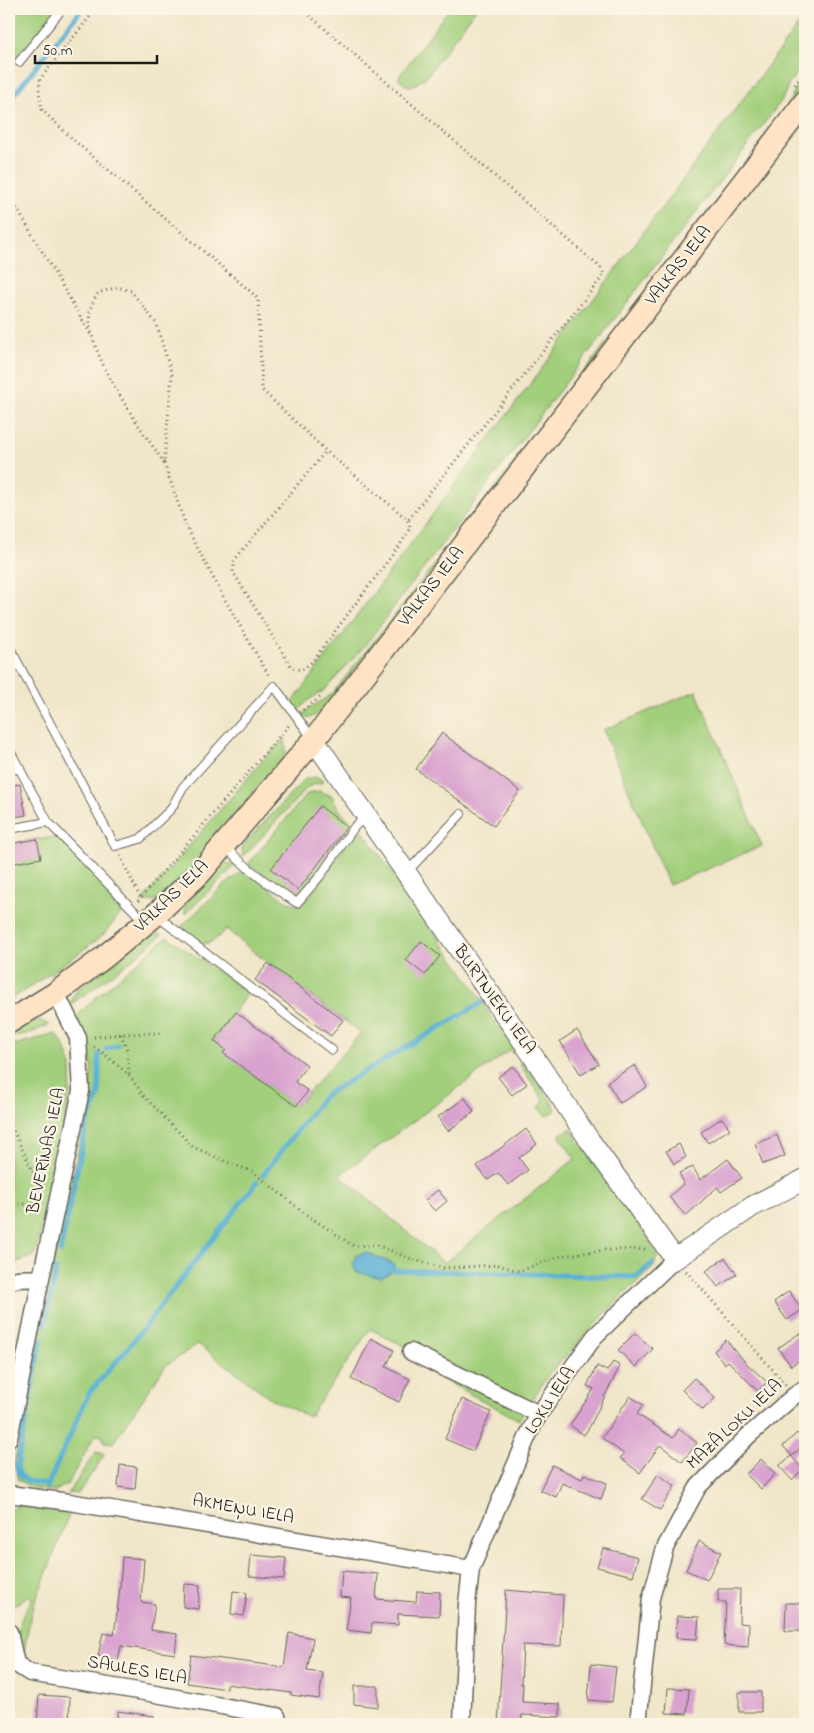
<svg xmlns="http://www.w3.org/2000/svg" width="814" height="1733" viewBox="0 0 814 1733" font-family="'Indie Flower',sans-serif">
	<rect width="100%" height="100%" fill="#fcf5e5"/>
	<filter id="ink" filterUnits="userSpaceOnUse"><feTurbulence type="fractalNoise" baseFrequency=".02" numOctaves="2"/><feDisplacementMap in="SourceGraphic" scale="10" xChannelSelector="R" yChannelSelector="G"/><feConvolveMatrix kernelMatrix="1 2 1 2 8 2 1 2 1" color-interpolation-filters="sRGB"/></filter>
	<filter id="wash" filterUnits="userSpaceOnUse"><feTurbulence type="fractalNoise" baseFrequency=".0096" numOctaves="4" result="noise"/><feDisplacementMap in="SourceGraphic" scale="20" xChannelSelector="R" yChannelSelector="G"/><feGaussianBlur stdDeviation="1.12" result="paint"/><feColorMatrix in="noise" values="0 0 0 0 0 0 0 0 0 0 0 0 0 0 0 0 0 1.4 0 .05"/><feComposite in="paint" operator="in"/></filter>
	<g filter="url(#wash)">
		<rect width="100%" height="100%" fill="#f0e6c9"/>
		<!-- green -->
		<path fill="#a2cf7c" stroke="#5f764c" d="M9,9H57L15,60H9Z
			M449,9H476L426,77L416,84L409,86L404,84L398,78Z
			M805,16V63L789,83L782,100L365,645L325,690L310,699L296,713L291,704Z
			M805,74V86L450,550L322,710C315,716 311,719 301,717L307,710L332,694L448,548L784,113L800,79Z
			M696,691L762,846L669,885L603,730Z
			M285,738L286,752L279,767L213,847L161,898L153,901H142L264,759Z
			M315,777L323,779L321,783L313,784L306,789L243,857L242,848L245,843L305,779Z
			M319,791L332,796L340,811L352,822L304,890L296,893L278,885L248,864L307,794Z
			M362,830L484,1002L490,1015L517,1049L513,1054L510,1050L340,1175L444,1263L575,1159L559,1135L571,1129L653,1246L657,1255L654,1267L618,1300L549,1374L519,1420L427,1371L434,1361L370,1329L309,1417L273,1400L198,1344L166,1365L113,1443L104,1442L102,1436L95,1435L68,1484L55,1491L35,1489L18,1480L14,1464L37,1337L88,1104L92,1066L82,1031L74,1019L93,1000L167,937L248,992L214,1041L226,1050L224,1053L296,1106L361,1033L268,963L226,929C206,951 202,945 180,928L221,888L243,871L250,874L288,902L299,905L308,899L350,839Z
			M60,837L119,899L124,910L103,935L71,959L9,1001V844L37,839Z
			M225,863L236,865L185,914V902Z
			M157,933L162,935L129,962L70,1005L73,996L78,989L149,935Z
			M31,1020H40L49,1025L33,1032L9,1038V1032Z
			M56,1034C63,1042 67,1051 70,1061C73,1074 70,1090 68,1103C63,1155 48,1205 34,1256L9,1265V1046Z
			M519,1063H524L529,1068L556,1109L554,1112L546,1116L539,1107L544,1101Z
			M96,1452L105,1454L78,1494L68,1493Z
			M21,1504L71,1510L31,1613L24,1652L29,1665L21,1660C16,1627 16,1628 32,1599L29,1595L9,1609V1511Z"/>
		<!-- water -->
		<path fill="#55afd3" stroke="#386678" d="M366,1252L394,1264V1270L382,1278L356,1272L353,1264L357,1255Z"/>
		<g fill="none" stroke-linecap="round" stroke-linejoin="round">
			<!-- stream -->
			<path stroke="#55afd3" stroke-width="5" d="M9,101L82,9
				M106,1049L118,1045
				M263,1175L325,1095L481,1003
				M60,1252L87,1123L99,1094V1054
				M394,1270L636,1277L653,1263
				M45,1325L56,1269
				M41,1340L17,1467C20,1483 33,1482 48,1485
				M47,1487L89,1393L128,1348L257,1182"/>
		</g>
		<g id="blocks">
			<!-- building -->
			<path fill="#d9a3cf" d="M442,733L520,791L494,826L416,769Z
				M20,784L26,815L9,818V786Z
				M320,806L347,827L298,890L271,869Z
				M37,839L41,858L9,864V844Z
				M421,941L440,956L425,975L406,960Z
				M268,963L343,1020L331,1036L255,980Z
				M236,1012L307,1065L295,1082L308,1091L296,1106L223,1053L226,1050L214,1041Z
				M577,1030L599,1064L581,1075L560,1041Z
				M635,1065L647,1087L620,1103L607,1082Z
				M513,1066L527,1084L512,1095L498,1077Z
				M465,1098L474,1112L448,1131L438,1117Z
				M722,1118L730,1129L708,1143L701,1132Z
				M526,1129L537,1144L519,1158L528,1170L508,1185L498,1173L488,1180L477,1166Z
				M777,1135L785,1156L763,1164L755,1144Z
				M679,1144L686,1157L674,1164L666,1151Z
				M728,1159L742,1178L721,1192L717,1187L686,1216L669,1197L684,1183L679,1173L693,1167L700,1180Z
				M438,1190L447,1201L435,1211L425,1200Z
				M725,1258L737,1274L718,1287L706,1271Z
				M789,1291L802,1310L787,1320L774,1302Z
				M635,1333L653,1349L636,1367L618,1350Z
				M800,1333L805,1340V1356L791,1366L778,1348Z
				M371,1338L394,1350L386,1367L410,1379L399,1402L351,1379Z
				M726,1340L747,1364L767,1382L758,1391L728,1361L725,1364L714,1351Z
				M613,1362L620,1366L590,1426L584,1435L570,1425L594,1389L587,1386L597,1366L607,1371Z
				M694,1378L715,1398L703,1410L682,1390Z
				M630,1396L643,1405L637,1414L673,1438L679,1429L697,1443L682,1462L660,1445L640,1473L620,1458L624,1454L602,1438Z
				M462,1399L491,1412L473,1451L445,1439Z
				M797,1433L805,1442V1444L792,1456L783,1446Z
				M791,1456L803,1469L792,1480L779,1466Z
				M761,1459L775,1474L761,1489L746,1474Z
				M120,1465L137,1467L135,1489L118,1487Z
				M552,1465L582,1479L584,1474L607,1483L601,1499L562,1483L556,1497L540,1490Z
				M658,1474L675,1486L660,1510L642,1499Z
				M699,1541L721,1552L707,1580L686,1570Z
				M603,1548L638,1557L633,1576L597,1567Z
				M251,1555L286,1558L284,1579L249,1576Z
				M122,1557L144,1559L141,1602L155,1604L151,1630L177,1634L175,1654L121,1646L118,1660L98,1656L103,1633L114,1635L120,1588Z
				M342,1571L378,1574L376,1599L416,1602L417,1591L440,1592L439,1616L398,1614V1625L372,1623L371,1633L346,1630L351,1598L340,1597Z
				M184,1584L200,1585L198,1609L183,1607Z
				M718,1589H740L739,1623L749,1624L748,1647L724,1645L726,1602H718Z
				M506,1590L563,1595L561,1646L523,1645L521,1684H523L522,1702L560,1704V1717L522,1715L521,1724H498Z
				M233,1591L247,1593L244,1616L231,1614Z
				M786,1603H805V1631H785Z
				M677,1616L699,1617L697,1639L676,1638Z
				M289,1633L313,1638L307,1671L323,1673L319,1699L291,1695V1693L227,1684V1689L187,1683L191,1655L284,1667Z
				M591,1664L616,1667L612,1702L588,1700Z
				M354,1686H378V1707L354,1704Z
				M668,1688L689,1689L687,1714L666,1713Z
				M739,1692H761V1712H739Z
				M39,1695L70,1697L69,1724H37Z
				M118,1711L154,1716V1724H116Z"/>
		</g>
	</g>
	<g filter="url(#ink)">
		<use href="#blocks" fill-opacity="0" stroke="#666359" stroke-width="1"/>
		<g fill="none" stroke-linecap="round" stroke-linejoin="round">
			<defs>
				<path id="service" d="M19,62L62,9
					M9,646L115,846L140,839L171,809L183,787L274,686L313,739
					M9,749L48,822L145,922
					M9,771L20,768
					M9,829L48,822
					M225,846C246,869 271,886 297,903L321,875L355,826L366,817
					M407,872L461,814
					M157,916L332,1050"/>
				<path id="minor" d="M9,1282L17,1279L41,1278
					M411,1352L539,1414
					M9,1438L41,1278L81,1091L78,1038L56,993
					M9,1494L69,1502L471,1569
					M9,1632L16,1664L30,1673L150,1693L277,1716L279,1724
					M462,1724L467,1604L471,1569L529,1433L539,1414L595,1336L675,1259
					M638,1724L651,1598L665,1548L698,1487L748,1436L795,1395L805,1388"/>
				<path id="tertiary" d="M314,740L525,1044L590,1141L675,1259L753,1206L805,1179"/>
				<path id="secondary" d="M9,1022L56,993L103,958L155,915L199,874L314,740L805,102"/>
			</defs>
			<!-- service casing -->
			<use href="#service" stroke="#666359" stroke-width="10"/>
			<!-- minor casing -->
			<use href="#minor" stroke="#666359" stroke-width="19"/>
			<!-- tertiary casing -->
			<use href="#tertiary" stroke="#666359" stroke-width="22"/>
			<!-- secondary casing -->
			<use href="#secondary" stroke="#666359" stroke-width="25"/>
			<!-- path -->
			<path stroke="#666359" stroke-width="3" stroke-dasharray="1 4" stroke-linecap="butt" d="M96,9L40,79L39,92L42,110L78,144L250,291L258,299L262,390L323,448L326,451L408,520L410,528L402,542L312,662L301,670L292,668L233,572L235,559L326,451
				M302,9L602,269L604,275L408,520
				M795,85L805,71
				M9,195L91,335
				M164,463C142,430 83,350 90,311C91,305 95,298 98,293L117,287L131,291L156,323L172,375L164,463L186,526L224,598L269,676
				M303,710L322,696
				M120,856L140,897
				M138,901L289,725
				M121,1034L127,1050L129,1075
				M94,1037L121,1034L163,1033
				M94,1047L102,1052L129,1075L143,1095L193,1147L231,1164L252,1171L308,1216L354,1246L377,1245L411,1259L444,1268L498,1265L519,1271L561,1256L605,1250L648,1249
				M9,1122L38,1182L39,1202
				M9,1205L39,1203
				M686,1271L786,1385"/>
			<!-- service -->
			<use href="#service" stroke="#fff" stroke-width="8"/>
			<!-- minor -->
			<use href="#minor" stroke="#fff" stroke-width="16"/>
			<!-- tertiary -->
			<use href="#tertiary" stroke="#fff" stroke-width="20"/>
			<!-- secondary -->
			<use href="#secondary" stroke="#fee4c5" stroke-width="22"/>
		</g>
	</g>
	<g text-anchor="middle" dominant-baseline="central" stroke-width="4.5" stroke-linejoin="round" paint-order="stroke">
		<!-- street labels -->
		<g font-size="18" fill="#1c1c1c" stroke="#fcf5e5">
			<text transform="translate(679 266) rotate(-52)">VALKAS IELA</text>
			<text transform="translate(432 587) rotate(-52)">VALKAS IELA</text>
			<text transform="translate(172 897) rotate(-44)">VALKAS IELA</text>
			<text transform="translate(494 1000) rotate(55)">BURTNIEKU IELA</text>
			<text transform="translate(47 1151) rotate(-78)">BEVERĪNAS IELA</text>
			<text transform="translate(551 1401) rotate(-57)">LOKU IELA</text>
			<text transform="translate(735 1425) rotate(-43)">MAZĀ LOKU IELA</text>
			<text transform="translate(243 1510) rotate(10)">AKMEŅU IELA</text>
			<text transform="translate(137 1671) rotate(10)">SAULES IELA</text>
		</g>
	</g>
	<!-- margin -->
	<rect width="814" height="1733" fill="none" stroke="#fcf5e5" stroke-width="30"/>
	<!-- scale -->
	<path d="M35 55v8h122v-8" fill="none" stroke="#1c1c1c" stroke-width="2.5"/>
	<text x="42" y="55" font-size="15" fill="#1c1c1c" stroke="#fcf5e5" stroke-width="4" paint-order="stroke">50 m</text>
</svg>
